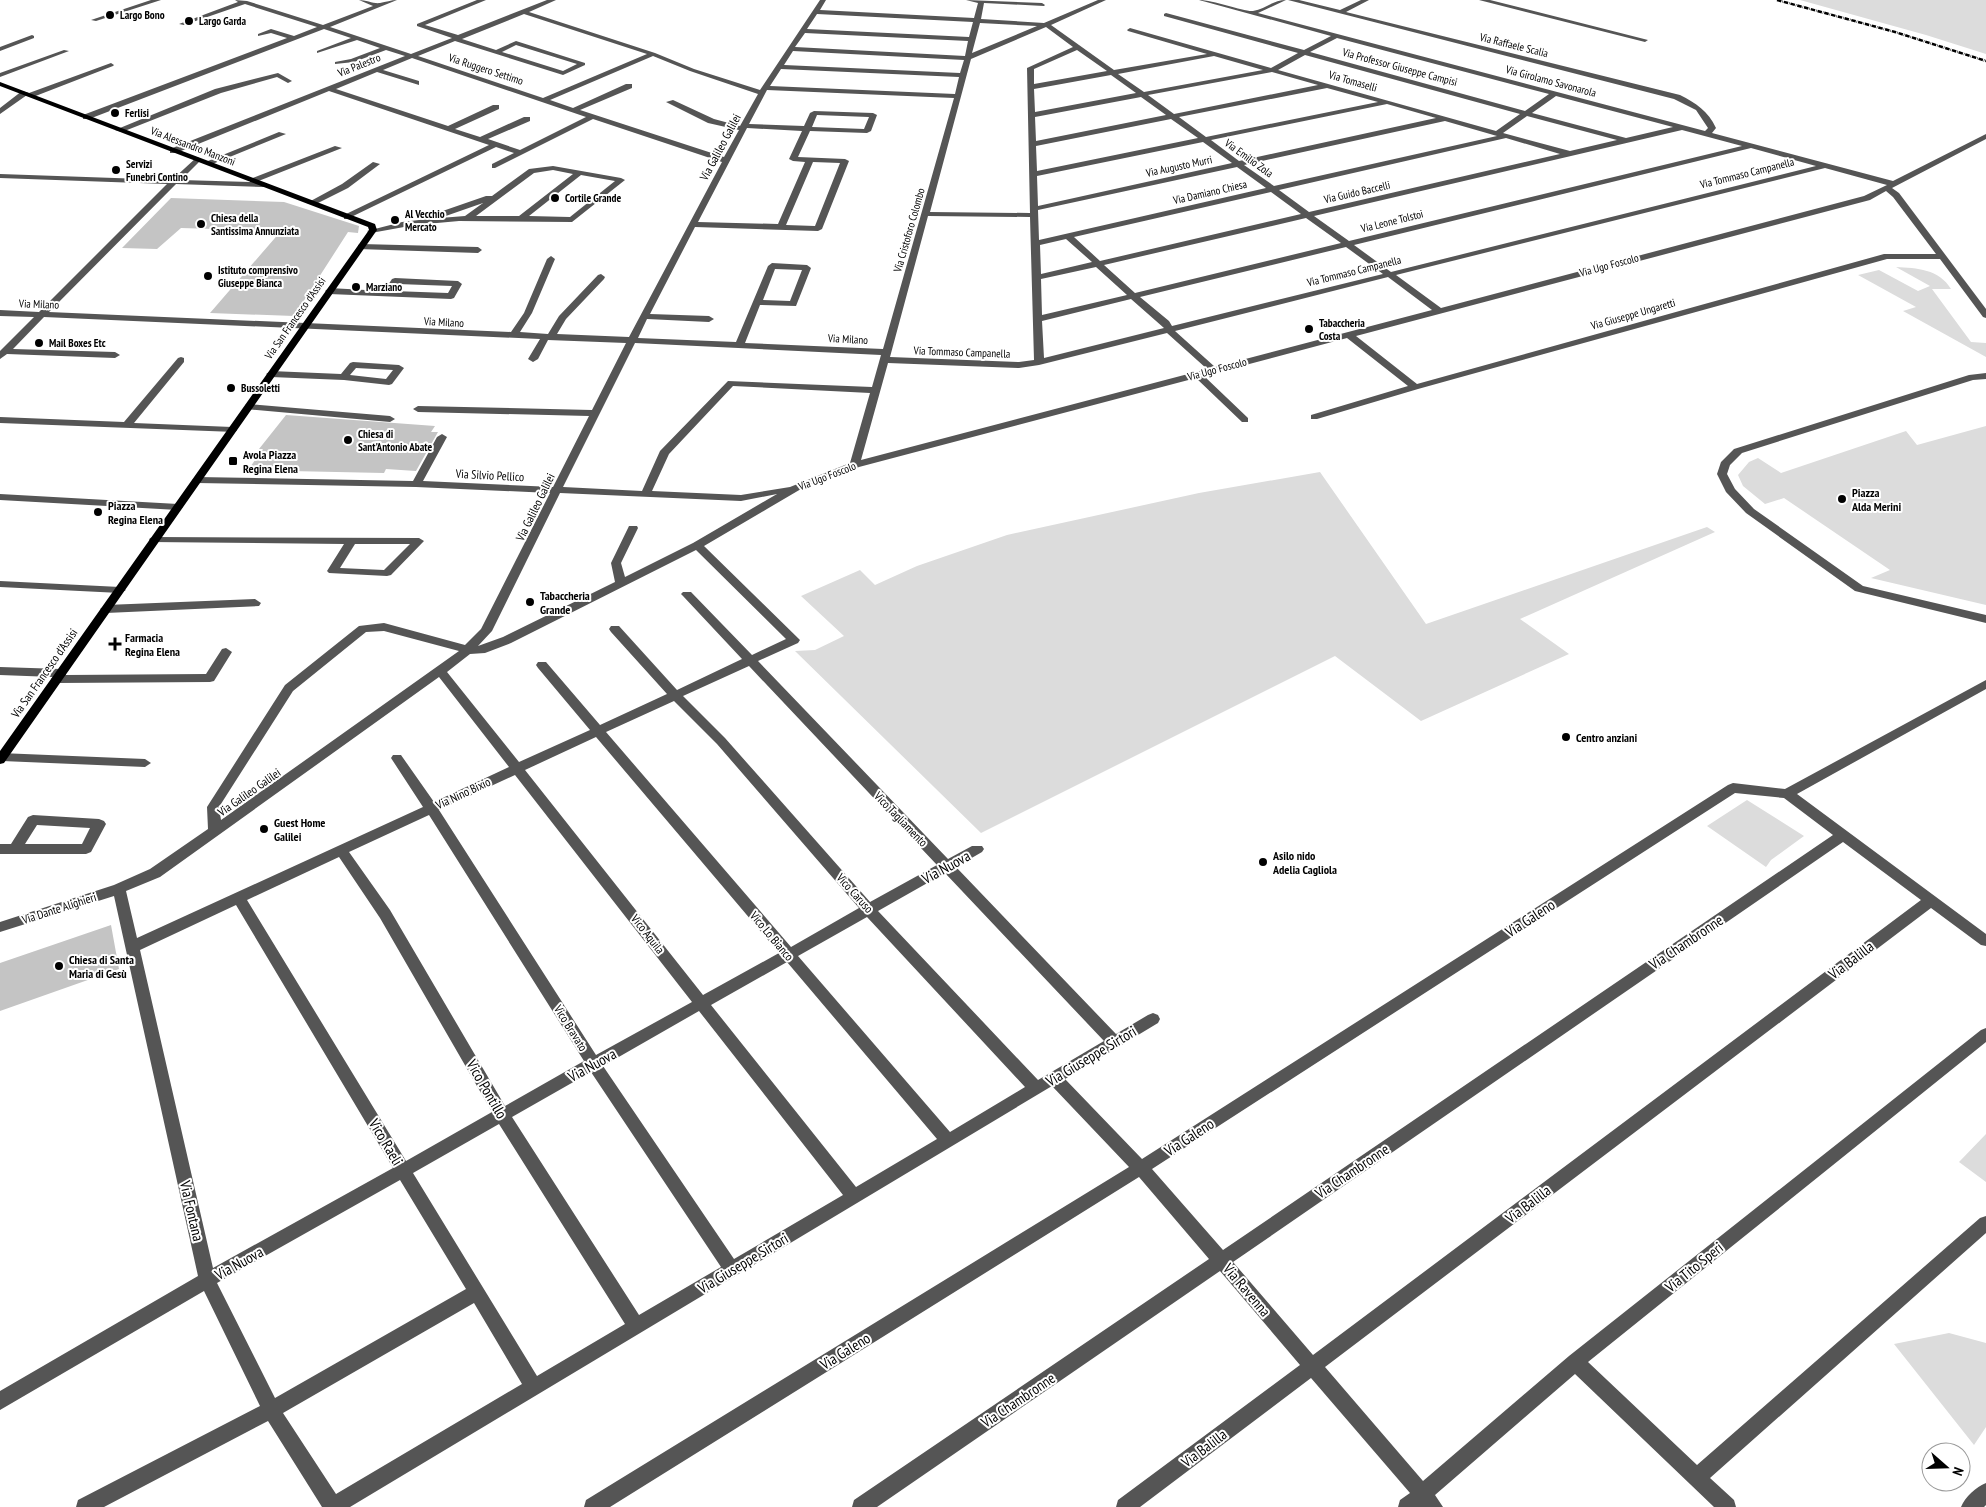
<svg xmlns="http://www.w3.org/2000/svg" width="1986" height="1507" viewBox="0 0 1986 1507" font-family="'PT Sans Narrow',sans-serif">
	<rect width="100%" height="100%" fill="#fff"/>
	<!-- green -->
	<path fill="#dcdcdc" d="M1800,0H1986V54L1926,35Z
		M1896,267C1917,268 1939,269 1951,289H1932L1971,342L1986,343V357L1903,311L1916,307L1858,275L1879,270L1918,291L1930,286Z
		M1986,426V605L1871,578L1890,570L1784,498L1765,504L1743,486L1738,475L1749,462L1758,458L1781,473L1906,431L1917,445Z
		M1320,472L1426,624L1707,527L1715,532L1520,619L1569,654L1421,721L1335,656L981,833L795,651L815,650L844,636L801,596L860,570L875,585L917,566L1007,535L1199,493Z
		M1747,800L1804,836L1771,860L1766,867L1707,826Z
		M1986,1134V1182L1959,1162Z
		M1949,1333L1986,1343V1427L1974,1445L1894,1344Z"/>
	<!-- building -->
	<path fill="#c4c4c4" d="M171,198L284,202L359,226L358,233L348,232L294,316L210,313L281,231L181,228L157,249L122,248Z
		M286,415L435,426L431,432H438L416,471L386,469L384,473L248,470L263,449H259Z
		M111,925L119,969L0,1011V963Z"/>
	<g fill="none" stroke-linecap="round" stroke-linejoin="round">
		<!-- minor -->
		<path fill="#555" fill-rule="evenodd" d="M151,0H161L96,21L91,20Z
			M235,0L247,1L323,25L373,6L359,0C366,0 374,4 380,3C386,2 391,0 397,0L330,27L411,54L452,38L417,26V24L477,0H486L425,25L458,35L547,0H556L529,12L655,53L694,69L760,90L820,0H826L820,10L974,18L978,3L966,0L1042,3L1045,5L1044,6L984,3L981,19L1044,23L1098,0H1106L1051,25L1114,70L1207,54L1128,31L1127,30L1130,28L1271,68L1298,53L1164,16V14L1166,13L1304,50L1331,36L1199,0C1214,0 1244,12 1253,11C1265,9 1273,0 1286,0L1258,13L1705,131L1708,128L1696,110L1674,99L1288,0H1299L1340,10L1361,0H1369L1346,12L1680,95C1696,103 1708,111 1716,128L1712,133L1893,181L1986,134V139L1892,188L1899,193L1986,309V318L1983,317L1940,259H1887L1418,389L1317,419H1311V415L1408,386L1347,338L1204,376L1248,418V422H1242L1196,378L859,467L801,489L704,546L800,640L798,643L758,661L948,859L972,846H982L984,849L982,852L956,867L1116,1034L1148,1015L1153,1013L1158,1015L1160,1019L1158,1023L1065,1079L1142,1159L1728,785L1733,783L1785,789L1986,680V689L1797,794L1986,934V946L1981,945L1931,908L1325,1367L1423,1481L1569,1356L1981,1030L1986,1028V1042L1588,1362L1697,1465L1980,1218L1986,1216V1233L1710,1478L1734,1500L1736,1507H1714L1575,1374L1435,1495L1443,1507H1398L1400,1500L1410,1493L1311,1378L1140,1507H1116L1118,1500L1300,1365L1220,1271L877,1507H852L854,1500L1209,1259L1139,1177L610,1507H584L586,1500L1129,1167L1052,1086L350,1507H322L268,1421L104,1507H76L78,1500L260,1406L204,1291L0,1410V1391L198,1276L114,896L0,932V922L114,885L150,869L208,829L207,807L285,685L359,626L384,623L465,645L481,629L550,493L416,487L197,483L192,480L197,477L413,481L437,437L442,434L447,437L423,481L553,487L589,416L418,412L413,409L418,406L592,410L626,343L548,340L538,359L533,362L528,359L540,339L44,317L13,349L115,352L120,355L115,358L7,354L0,359V351L34,317L0,316V310L39,312L167,184L0,178V174L172,180L197,157L201,159L200,161L181,180L250,182V179L335,146L342,148L256,182L266,183V187H263L176,184L49,312L511,332L524,313L547,259L551,256L555,259L532,313L520,332L548,334L559,316L598,275L601,274L605,277L604,279L566,319L557,334L629,337L722,162L593,119L495,168H492V164L514,153L496,147L347,219H344V215L489,145L329,91L176,153H170V149L405,56L386,50L354,62L335,64V62L351,59L380,48L357,40L317,53V51L351,38L324,29L89,119H83V115L287,38L271,33L258,36V34L271,29L294,36L317,27L245,4L184,25L179,24L238,2ZM524,14L647,54L543,98L418,56L455,41L563,75L585,65V63L516,41L496,50L462,39ZM817,14L973,22L969,37L807,29ZM980,23L1037,26L972,53ZM1046,27L1073,47L1027,68L1030,213L930,212L971,59ZM805,33L968,41L965,56L795,47ZM1337,38L1549,94L1525,111L1310,52ZM516,45L577,64L563,71L502,52ZM1077,50L1107,71L1034,84V69ZM793,51L964,60L960,73L784,65ZM1305,55L1520,114L1496,131L1278,70ZM653,56L690,71L758,94L740,126L714,119L673,100L666,102L708,123L739,130L724,157L580,110L632,88V84H626L573,108L550,100ZM1214,56L1263,70L1144,92L1118,74ZM412,58L586,117L520,150L488,139L530,121V117H524L480,137L455,129L499,109V105H493L448,126L336,89L377,72L419,85V81L383,70ZM781,69L959,77L955,94L770,86ZM1272,72L1318,85L1174,114L1148,95ZM1111,75L1136,93L1035,112L1034,89ZM1327,88L1378,102L1206,137L1179,117ZM767,90L954,98L883,349L745,343L760,305L796,306L811,268L807,265L772,263L768,266L736,342L638,338L647,319L709,322L714,319L709,316L650,314L695,227L818,231L822,229L849,161L845,159L798,157L810,131L867,133L871,131L877,115L873,113L814,111L810,113L804,126L749,124ZM1556,96L1673,127L1626,138L1532,113ZM1141,97L1166,115L1036,141L1035,117ZM1387,104L1436,118L1239,161L1211,140ZM817,115L869,117L864,129L812,127ZM1527,116L1617,140L1570,151L1503,133ZM1171,119L1198,138L1037,171L1036,146ZM1445,121L1497,136L1274,186L1244,165ZM747,128L802,131L789,159L793,161L805,162L778,224L698,222ZM1682,130L1742,146L1349,241L1314,216ZM1506,138L1560,154L1309,212L1279,190ZM1203,142L1232,163L1038,206L1037,176ZM1751,148L1816,166L1391,272L1354,245ZM813,162L840,163L815,226L786,225ZM1237,167L1266,188L1039,240L1038,210ZM1825,168L1887,185L1864,196L1441,308L1396,275ZM1886,191L1893,197L1936,254H1884L1417,384L1356,336L1870,200ZM1271,192L1301,214L1100,261L1074,237ZM928,216L1030,217L1034,360L1019,362L890,357ZM1306,218L1341,243L1135,293L1104,265ZM1066,239L1092,262L1041,274L1040,245ZM1346,247L1383,274L1172,326L1169,321L1140,297ZM1096,267L1127,295L1042,315L1041,279ZM775,269L802,270L790,301L763,300ZM1388,277L1432,310L1215,367L1175,331ZM1131,299L1164,328L1044,358L1042,321ZM1167,333L1207,369L861,460L888,363L1019,368L1039,365ZM635,343L881,355L872,387L728,381L660,451L642,491L563,487ZM733,386L870,393L850,463L790,487L741,495L652,491L669,454ZM560,493L741,501L777,494L693,543L625,577L621,563L638,528L637,526H629L611,563L615,582L503,637L478,646L492,631ZM696,550L786,639L752,655L691,592H683L681,594L683,596L742,659L677,690L619,626H611L609,629L611,632L667,694L600,725L546,662H538L536,665L538,668L590,730L519,762L447,672L470,654L485,653L511,643ZM384,631L459,651L221,820L219,807L293,691L366,632ZM749,666L937,865L870,902L725,738L683,696ZM439,677L509,767L434,802L401,755H393L391,758L423,807L137,938L126,891L160,877ZM674,701L717,744L859,908L791,947L606,732ZM596,737L779,953L703,995L525,770ZM515,775L692,1002L596,1055L439,810ZM1735,793L1784,798L1833,835L1223,1250L1152,1169ZM429,815L584,1061L505,1106L390,910L349,852ZM1843,842L1921,900L1313,1355L1233,1262ZM339,857L380,918L492,1112L406,1161L247,900ZM945,873L1104,1041L1038,1080L878,911ZM236,905L393,1168L213,1268L140,950ZM867,917L1025,1087L950,1132L798,956ZM787,962L937,1139L856,1187L711,1005ZM699,1011L843,1195L734,1259L603,1066ZM591,1072L721,1267L639,1315L512,1117ZM499,1124L625,1324L537,1376L413,1173ZM400,1180L466,1289L275,1398L217,1283ZM474,1303L522,1384L336,1494L283,1413Z
			M1479,0H1490L1648,40L1645,42Z
			M32,35L34,36V38L0,51V47Z
			M64,50L69,51L0,77V73Z
			M111,63L114,65L113,66L33,97L27,95L0,114V108L22,91L29,93Z
			M278,73L292,81L288,83L277,77L221,93L122,132L115,130L215,89Z
			M279,132L286,134L210,165L203,163Z
			M373,162L380,164L348,188L314,205L307,203L342,184Z
			M553,166L621,178L625,180L572,222L459,221L415,225L371,233L367,231L402,222L436,218L433,216L434,214L486,196H492L529,169ZM553,170L573,174L519,216H476L534,173ZM581,175L615,181L570,217L529,216ZM483,203L465,216L440,218Z
			M361,244L478,247L482,250L478,253L358,249V245Z
			M395,278L458,281L462,284L454,298L451,299L329,294L325,291L329,288L384,291L392,279ZM398,284L452,286L448,293L393,291Z
			M181,357L184,358V362L134,423L232,427L237,430L235,432L0,423V417L124,422L178,358Z
			M353,362L399,365L404,368L392,384L389,385L344,380L271,377L266,374L271,371L341,374L350,363ZM356,368L393,370L386,379L350,375Z
			M1986,373V379L1973,380L1742,453L1730,465L1727,474L1735,489L1754,509L1863,586L1986,615V623L1855,591L1746,513L1726,492L1717,474L1721,462L1734,449L1969,375Z
			M248,404L390,416L395,419L390,422L245,409V405Z
			M0,494L178,504L183,507L178,510L0,500Z
			M154,537L419,538L424,541L391,575L387,576L329,573L327,571L344,544L150,542L149,540L150,538ZM355,544H410L384,570L340,568Z
			M0,581L120,587L126,590L120,593L0,587Z
			M255,599L261,603L259,606L106,613L100,609L106,605Z
			M226,648L232,652L214,681L210,682L57,683L53,682L51,679L53,677L0,675V667L61,669L65,670L66,675L206,674L222,649Z
			M0,753L145,759L151,763L145,767L2,761H0Z
			M33,815L99,819L104,821L106,824L91,852L86,854H0V844H11L28,817ZM37,825L90,828L82,844H25Z
			M1986,1483V1505L1984,1507H1961C1965,1497 1976,1487 1986,1483Z"/>
		<!-- major -->
		<path fill="#000" fill-rule="evenodd" d="M0,82L375,224L377,230L4,763L0,764V751L369,230L368,227L0,86Z"/>
		<!-- rail -->
		<path stroke="#000" stroke-width="2.5" stroke-dasharray="4.5 1 0.5 1" stroke-linecap="butt" d="M1777,0L1895,32L1986,61"/>
	</g>
	<!-- markers -->
	<g fill="#000" stroke="#fff" stroke-width="2">
		<circle cx="110" cy="15" r="5"/>
		<circle cx="189" cy="21" r="5"/>
		<circle cx="115" cy="113" r="5"/>
		<circle cx="116" cy="170" r="5"/>
		<circle cx="555" cy="198" r="5"/>
		<circle cx="395" cy="220" r="5"/>
		<circle cx="201" cy="224" r="5"/>
		<circle cx="208" cy="276" r="5"/>
		<circle cx="356" cy="287" r="5"/>
		<circle cx="1309" cy="329" r="5"/>
		<circle cx="39" cy="343" r="5"/>
		<circle cx="231" cy="388" r="5"/>
		<circle cx="348" cy="440" r="5"/>
		<rect x="228" y="456" width="10" height="10" rx="2.5"/>
		<circle cx="1842" cy="499" r="5"/>
		<circle cx="98" cy="512" r="5"/>
		<circle cx="530" cy="602" r="5"/>
		<path d="M112.5 636.5h5v5h5v5h-5v5h-5v-5h-5v-5h5z"/>
		<circle cx="1566" cy="737" r="5"/>
		<circle cx="264" cy="829" r="5"/>
		<circle cx="1263" cy="862" r="5"/>
		<circle cx="59" cy="966" r="5"/>
	</g>
	<g text-anchor="middle" dominant-baseline="central" stroke-width="4" stroke-linejoin="round" paint-order="stroke">
		<!-- far-poi labels -->
		<g font-size="11" font-weight="bold" fill="#000" stroke="#fff" text-anchor="start">
			<text x="120" y="15">Largo Bono</text>
			<text x="199" y="21">Largo Garda</text>
			<text x="125" y="113">Ferlisi</text>
			<text x="126" y="164">Servizi<tspan x="126" dy="13">Funebri Contino</tspan></text>
			<text x="565" y="198">Cortile Grande</text>
			<text x="405" y="214">Al Vecchio<tspan x="405" dy="13">Mercato</tspan></text>
			<text x="211" y="218">Chiesa della<tspan x="211" dy="13">Santissima Annunziata</tspan></text>
			<text x="218" y="270">Istituto comprensivo<tspan x="218" dy="13">Giuseppe Bianca</tspan></text>
			<text x="366" y="287">Marziano</text>
			<text x="1319" y="323">Tabaccheria<tspan x="1319" dy="13">Costa</tspan></text>
			<text x="49" y="343">Mail Boxes Etc</text>
			<text x="241" y="388">Bussoletti</text>
			<text x="358" y="434">Chiesa di<tspan x="358" dy="13">Sant'Antonio Abate</tspan></text>
		</g>
		<!-- far-street labels -->
		<g font-size="11" fill="#000" stroke="#fff">
			<text transform="translate(1514 45) rotate(14)">Via Raffaele Scalia</text>
			<text transform="translate(359 65) rotate(-22)">Via Palestro</text>
			<text transform="translate(1400 67) rotate(15)">Via Professor Giuseppe Campisi</text>
			<text transform="translate(486 69) rotate(18)">Via Ruggero Settimo</text>
			<text transform="translate(1353 81) rotate(16)">Via Tomaselli</text>
			<text transform="translate(1551 81) rotate(15)">Via Girolamo Savonarola</text>
			<text transform="translate(193 146) rotate(21)">Via Alessandro Manzoni</text>
			<text transform="translate(1249 158) rotate(36)">Via Emilio Zola</text>
			<text transform="translate(1179 166) rotate(-12)">Via Augusto Murri</text>
			<text transform="translate(1747 173) rotate(-14)">Via Tommaso Campanella</text>
			<text transform="translate(1210 192) rotate(-13)">Via Damiano Chiesa</text>
			<text transform="translate(1357 192) rotate(-13)">Via Guido Baccelli</text>
			<text transform="translate(1392 221) rotate(-14)">Via Leone Tolstoi</text>
			<text transform="translate(909 230) rotate(-74)">Via Cristoforo Colombo</text>
			<text transform="translate(1609 265) rotate(-15)">Via Ugo Foscolo</text>
			<text transform="translate(1354 271) rotate(-14)">Via Tommaso Campanella</text>
			<text transform="translate(39 304) rotate(2)">Via Milano</text>
			<text transform="translate(1633 314) rotate(-16)">Via Giuseppe Ungaretti</text>
			<text transform="translate(295 318) rotate(-55)">Via San Francesco d'Assisi</text>
			<text transform="translate(444 322) rotate(3)">Via Milano</text>
			<text transform="translate(848 339) rotate(3)">Via Milano</text>
			<text transform="translate(962 352) rotate(2)">Via Tommaso Campanella</text>
			<text transform="translate(1217 369) rotate(-15)">Via Ugo Foscolo</text>
			<text transform="translate(827 476) rotate(-21)">Via Ugo Foscolo</text>
		</g>
		<!-- street labels -->
		<g font-size="12" fill="#000" stroke="#fff">
			<text transform="translate(720 147) rotate(-62)">Via Galileo Galilei</text>
			<text transform="translate(490 475) rotate(3)">Via Silvio Pellico</text>
			<text transform="translate(535 507) rotate(-64)">Via Galileo Galilei</text>
			<text transform="translate(44 673) rotate(-55)">Via San Francesco d'Assisi</text>
			<text transform="translate(249 792) rotate(-35)">Via Galileo Galilei</text>
			<text transform="translate(463 793) rotate(-25)">Via Nino Bixio</text>
			<text transform="translate(901 819) rotate(46)">Vico Tagliamento</text>
			<text transform="translate(855 893) rotate(48)">Vico Caruso</text>
			<text transform="translate(59 908) rotate(-18)">Via Dante Alighieri</text>
			<text transform="translate(648 934) rotate(52)">Vico Aquila</text>
			<text transform="translate(772 936) rotate(50)">Vico Lo Bianco</text>
			<text transform="translate(571 1028) rotate(58)">Vico Bravato</text>
		</g>
		<!-- poi labels -->
		<g font-size="12" font-weight="bold" fill="#000" stroke="#fff" text-anchor="start">
			<text x="243" y="454">Avola Piazza<tspan x="243" dy="14">Regina Elena</tspan></text>
			<text x="1852" y="492">Piazza<tspan x="1852" dy="14">Alda Merini</tspan></text>
			<text x="108" y="505">Piazza<tspan x="108" dy="14">Regina Elena</tspan></text>
			<text x="540" y="595">Tabaccheria<tspan x="540" dy="14">Grande</tspan></text>
			<text x="125" y="637">Farmacia<tspan x="125" dy="14">Regina Elena</tspan></text>
			<text x="1576" y="737">Centro anziani</text>
			<text x="274" y="822">Guest Home<tspan x="274" dy="14">Galilei</tspan></text>
			<text x="1273" y="855">Asilo nido<tspan x="1273" dy="14">Adelia Cagliola</tspan></text>
			<text x="69" y="959">Chiesa di Santa<tspan x="69" dy="14">Maria di Gesù</tspan></text>
		</g>
		<!-- near-street labels -->
		<g font-size="15" fill="#000" stroke="#fff">
			<text transform="translate(946 867) rotate(-29)">Via Nuova</text>
			<text transform="translate(1530 918) rotate(-33)">Via Galeno</text>
			<text transform="translate(1686 942) rotate(-34)">Via Chambronne</text>
			<text transform="translate(1851 960) rotate(-37)">Via Balilla</text>
			<text transform="translate(1091 1056) rotate(-31)">Via Giuseppe Sirtori</text>
			<text transform="translate(592 1065) rotate(-29)">Via Nuova</text>
			<text transform="translate(487 1089) rotate(60)">Vico Pontillo</text>
			<text transform="translate(1189 1137) rotate(-33)">Via Galeno</text>
			<text transform="translate(386 1142) rotate(59)">Vico Raeli</text>
			<text transform="translate(1352 1171) rotate(-34)">Via Chambronne</text>
			<text transform="translate(1528 1204) rotate(-37)">Via Balilla</text>
			<text transform="translate(192 1211) rotate(77)">Via Fontana</text>
			<text transform="translate(239 1263) rotate(-29)">Via Nuova</text>
			<text transform="translate(743 1263) rotate(-31)">Via Giuseppe Sirtori</text>
			<text transform="translate(1694 1267) rotate(-39)">Via Tito Speri</text>
			<text transform="translate(1247 1290) rotate(50)">Via Ravenna</text>
			<text transform="translate(845 1351) rotate(-32)">Via Galeno</text>
			<text transform="translate(1018 1400) rotate(-34)">Via Chambronne</text>
			<text transform="translate(1204 1448) rotate(-37)">Via Balilla</text>
		</g>
	</g>
	<!-- north arrow -->
	<g transform="translate(1946 1467) rotate(110)"><circle r="24" fill="#ffffff" stroke="#999999"/>
	<path d="M0-4L9 19L0 12L-9 19Z" fill="#000000"/>
	<text y="-8" font-size="14" font-weight="bold" text-anchor="middle" fill="#000000">N</text>
	</g>
</svg>
